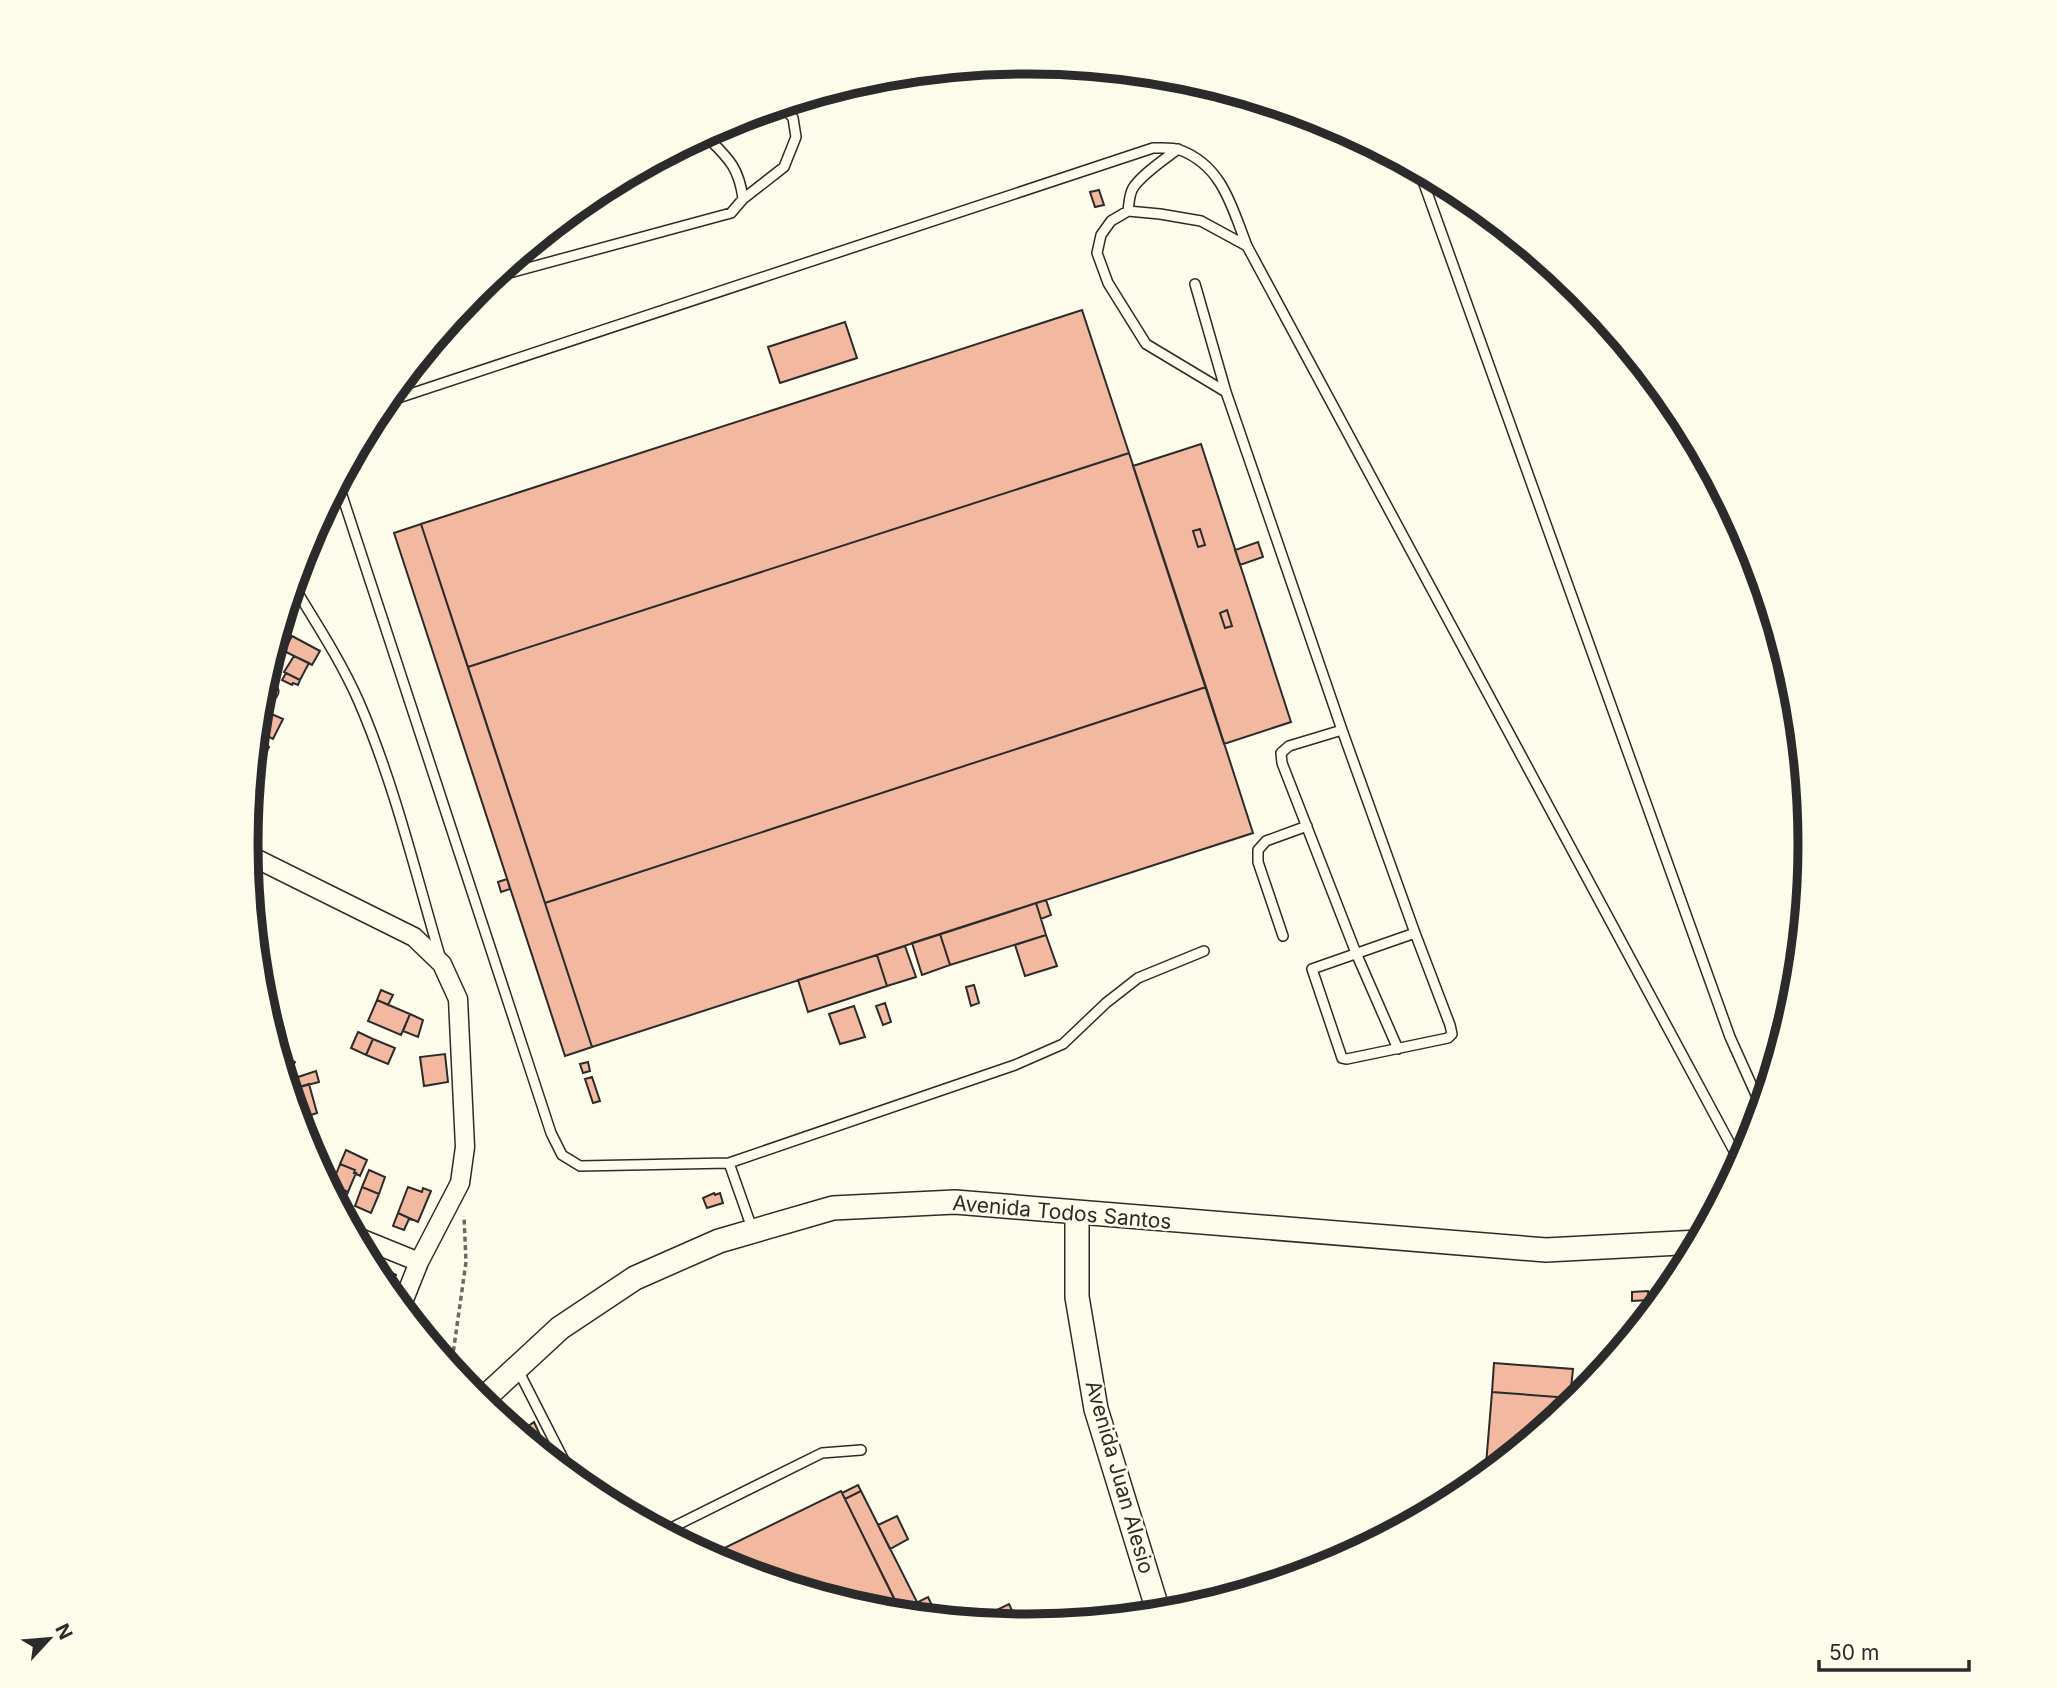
<svg xmlns="http://www.w3.org/2000/svg" width="2057" height="1688" viewBox="0 0 2057 1688" font-family="Inter,sans-serif">
	<rect width="100%" height="100%" fill="#fdfbea"/>
	<!-- building -->
	<path fill="#f2b8a0" stroke="#2b2b2b" stroke-width="2" fill-rule="evenodd" d="M1099,190L1104,205L1095,207L1090,192Z
		M1082,310L1129,453L468,667L421,524Z
		M845,322L857,358L780,383L768,347Z
		M1201,444L1291,722L1224,744L1133,466ZM1200,529L1205,545L1198,547L1193,531ZM1227,610L1232,626L1225,628L1220,613Z
		M1129,453L1206,687L545,903L468,667Z
		M421,524L592,1047L565,1056L394,533Z
		M1200,529L1205,545L1198,547L1193,531Z
		M1258,542L1263,557L1240,565L1235,550Z
		M1227,610L1232,626L1225,628L1220,613Z
		M279,633L290,639L285,650L275,644Z
		M292,636L320,651L312,665L284,651Z
		M275,644L285,650L276,668L269,664Z
		M294,656L309,663L300,680L284,672Z
		M269,664L275,667L268,685L263,683Z
		M286,673L300,680L298,685L293,683L292,685L282,680Z
		M1206,687L1253,833L592,1047L545,903Z
		M267,712L283,719L273,739L263,734L267,726L261,723Z
		M256,741L269,747L263,760L254,756Z
		M254,756L263,760L256,776L253,775Z
		M507,879L510,889L501,892L498,882Z
		M1046,900L1051,915L1041,919L1036,903Z
		M1036,903L1046,935L950,965L940,934Z
		M940,934L950,965L922,975L912,943Z
		M1046,935L1057,966L1025,976L1015,945Z
		M905,946L916,977L887,986L877,955Z
		M877,955L887,986L808,1012L798,980Z
		M974,985L979,1003L971,1006L966,987Z
		M381,990L393,995L388,1005L377,1000Z
		M377,1000L410,1014L401,1035L368,1021Z
		M885,1003L891,1022L883,1025L876,1006Z
		M854,1006L865,1037L840,1044L829,1014Z
		M410,1014L423,1020L418,1037L403,1031Z
		M358,1032L373,1039L366,1055L351,1048Z
		M373,1039L395,1048L388,1064L366,1055Z
		M277,1051L295,1062L285,1078Z
		M445,1054L448,1082L424,1086L420,1057Z
		M588,1062L590,1071L583,1073L580,1064Z
		M316,1071L319,1082L292,1089L289,1080Z
		M592,1077L600,1101L593,1103L585,1079Z
		M309,1084L317,1113L298,1119L290,1092L292,1091V1089Z
		M346,1150L367,1160L360,1176L354,1173L355,1170L340,1164Z
		M340,1164L355,1170L354,1173H356L348,1192L332,1185Z
		M369,1170L385,1177L379,1194L362,1187Z
		M332,1185L348,1192L341,1210L330,1189Z
		M362,1187L379,1194L371,1213L355,1206Z
		M408,1187L422,1192L423,1188L431,1191L418,1222L398,1213Z
		M714,1193L715,1195L720,1193L723,1203L707,1208L703,1198Z
		M398,1213L413,1220L409,1219L404,1230L393,1226Z
		M381,1267L396,1275L387,1290L376,1276Z
		M1648,1291L1649,1300L1632,1301V1292Z
		M1494,1363L1573,1369L1570,1398L1492,1392Z
		M1492,1392L1570,1398L1580,1399L1485,1477Z
		M534,1422L540,1435L528,1441L523,1437L527,1435L524,1429Z
		M858,1485L861,1491L845,1499L842,1493Z
		M841,1491L902,1614L875,1612L729,1567L708,1556Z
		M861,1491L917,1602L900,1611L845,1499Z
		M897,1516L908,1539L890,1549L878,1525Z
		M928,1597L938,1618L902,1614L900,1611Z
		M1009,1604L1019,1626L977,1622L976,1620Z"/>
	<g fill="none" stroke-linecap="round" stroke-linejoin="round">
		<defs>
			<path id="service" d="M1419,170L1730,1037L1762,1108
				M743,199L784,167L796,137L793,118L781,105
				M1128,211C1129,204 1129,195 1133,188C1142,174 1165,159 1178,149
				M1247,246L1201,221L1160,214L1128,211L1111,221L1101,235L1097,253L1108,283L1146,344L1226,392L1342,730L1415,933L1450,1025L1452,1034L1448,1038L1347,1059L1342,1058L1312,969L1415,933
				M491,278L731,213L743,199C739,166 727,157 704,134
				M1195,284L1226,392
				M383,403L1153,148C1162,148 1172,147 1180,150C1223,166 1232,208 1247,246L1741,1164
				M338,483L551,1133L562,1155L580,1166L729,1163L1015,1065L1063,1044L1106,1003L1138,978L1204,951
				M293,585C316,623 341,661 359,702C394,783 415,871 440,956
				M1342,730L1289,746L1281,753L1282,763L1356,953L1398,1049
				M1283,936L1258,862V850L1266,841L1307,826
				M729,1163L753,1231
				M518,1370L573,1478
				M663,1532L822,1453L861,1450"/>
			<path id="minor" d="M262,689L269,691
				M247,854L414,937L442,964L458,999L465,1147L460,1183L419,1262L401,1307
				M355,1236L419,1262"/>
			<path id="tertiary" d="M1077,1214V1297L1096,1409L1159,1614
				M480,1402L560,1328L635,1278L719,1241L833,1208L955,1202L1546,1250L1699,1242"/>
		</defs>
		<!-- service casing -->
		<use href="#service" stroke="#2b2b2b" stroke-width="12"/>
		<!-- minor casing -->
		<use href="#minor" stroke="#2b2b2b" stroke-width="21"/>
		<!-- tertiary casing -->
		<use href="#tertiary" stroke="#2b2b2b" stroke-width="26"/>
		<!-- path -->
		<path stroke="#6a6964" stroke-width="3.5" stroke-dasharray="5 3.5" stroke-linecap="butt" d="M451,1368L466,1262L464,1216"/>
		<!-- service -->
		<use href="#service" stroke="#fdfbea" stroke-width="9"/>
		<!-- minor -->
		<use href="#minor" stroke="#fdfbea" stroke-width="18"/>
		<!-- tertiary -->
		<use href="#tertiary" stroke="#fdfbea" stroke-width="23"/>
	</g>
	<g text-anchor="middle" dominant-baseline="central" stroke-width="5" stroke-linejoin="round" paint-order="stroke">
		<!-- street labels -->
		<g font-size="21" fill="#2b2b2b" stroke="#fdfbea">
			<text transform="translate(1062 1212) rotate(5)">Avenida Todos Santos</text>
			<text transform="translate(1120 1477) rotate(74)">Avenida Juan Alesio</text>
		</g>
	</g>
	<!-- crop -->
	<path d="M0 0H2057V1688H0ZM258 844a770 770 0 1 1 1540 0a770 770 0 1 1-1540 0Z" fill="#fdfbea" fill-rule="evenodd"/>
	<path fill="none" stroke="#2b2b2b" stroke-width="9" d="M258 844a770 770 0 1 1 1540 0a770 770 0 1 1-1540 0Z"/>
	<!-- north arrow -->
	<g transform="translate(49 1639) rotate(64)" stroke="#fdfbea" stroke-width="5" paint-order="stroke">
	<path d="M0-5L12 26L0 18L-12 26Z" fill="#2b2b2b"/>
	<text y="-10" font-size="19" font-weight="bold" text-anchor="middle" fill="#2b2b2b">N</text>
	</g>
	<!-- scale -->
	<path d="M1819 1660v10h150v-10" fill="none" stroke="#2b2b2b" stroke-width="3.5"/>
	<text x="1829" y="1660" font-size="21" fill="#2b2b2b" stroke="#fdfbea" stroke-width="5" paint-order="stroke">50 m</text>
</svg>
